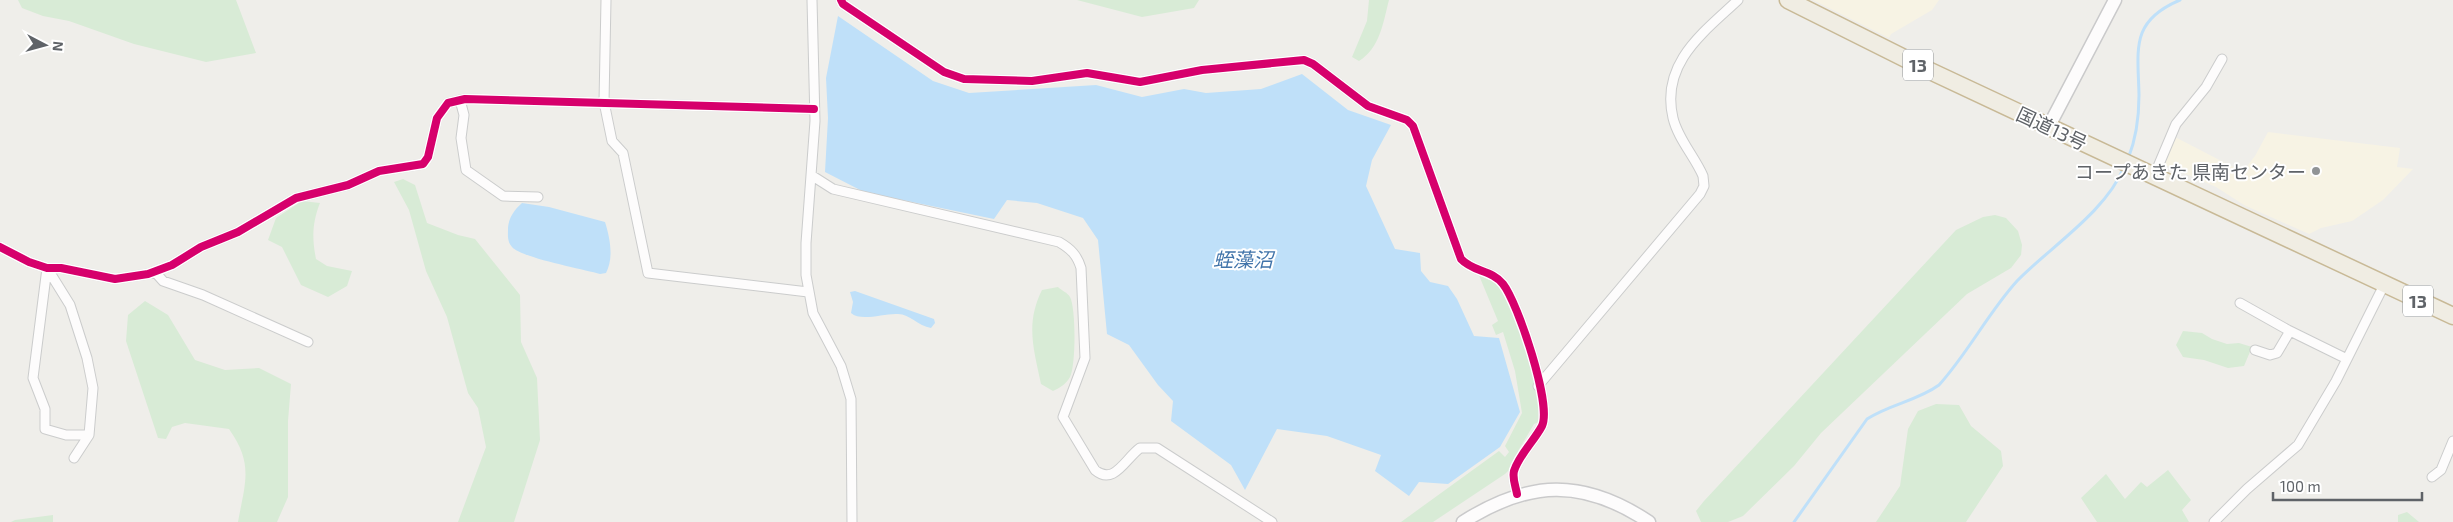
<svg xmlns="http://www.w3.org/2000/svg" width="2453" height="522" viewBox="0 0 2453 522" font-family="'Exo 2','Noto Sans JP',sans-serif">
	<rect width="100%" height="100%" fill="#efeeea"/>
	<!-- commercial -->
	<path fill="#f7f3e4" d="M1813,0H1939L1932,10L1891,34L1889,38Z
		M2268,132L2400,148L2397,167L2413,169L2383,200L2352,221L2321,228L2309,234L2244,205L2216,187L2163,164L2175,137L2237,169L2244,170L2255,156Z"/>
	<!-- green -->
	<path fill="#d8ebd6" d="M18,0H236L256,53L206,62L134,44L69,21L43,16L22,8Z
		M1077,0H1199L1194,8L1142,17Z
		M1369,0H1389C1383,23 1380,48 1359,61L1352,57L1367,21Z
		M403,179L415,185L427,223L458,235L475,239L520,295L521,342L537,378L540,440L514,522H458L486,447L478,408L468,393L447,317L426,271L409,210L394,182Z
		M302,201L320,203C312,223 312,239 316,259L327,266L352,271L347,286L328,297L301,285L282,247L268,240L276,218Z
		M1995,215L2006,218L2018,231L2022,245L2021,255L2011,268L1967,294L1821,433L1794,466L1743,516L1728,522H1701L1696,511L1704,501L1956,230L1983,217Z
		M1478,273L1495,281L1501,288L1523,337L1538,395L1539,422L1534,424L1518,451V457L1512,467L1505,474L1433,522H1401L1499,451L1505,457L1509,452L1505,446L1522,413L1515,371L1503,332L1496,335L1492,325L1498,321Z
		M1058,287C1061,290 1068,293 1070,297C1076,308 1076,365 1070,377C1066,384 1060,388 1053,391L1041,384C1034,350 1025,324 1042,290Z
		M145,301L168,315L195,360L225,370L259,368L291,384L288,421V497L277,522H238C245,483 254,464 229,429L185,423L172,427L166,439L158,438L126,341L128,315Z
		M2183,331L2202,333L2212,339L2227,344L2239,343L2252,347L2244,366L2228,368L2204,360L2183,357L2176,345Z
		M1936,404L1959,405L1971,426L2001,451L2003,466L1966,522H1876L1900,486L1908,429L1918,411Z
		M2168,470L2191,500L2182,510L2189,522H2097L2081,498L2106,474L2125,499L2141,482L2147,487Z
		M2407,512L2419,522H2398V515Z
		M53,515V522H11L15,520Z"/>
	<!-- water -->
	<path fill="#bfe0f9" d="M838,16L933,81L969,93L1096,85L1142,97L1184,89L1206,93L1261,89L1302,74L1348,110L1391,125L1372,160L1366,186L1395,249L1420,253L1421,271L1430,282L1448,286L1457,299L1474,336L1499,338L1520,412L1500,447L1448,484L1419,482L1409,496L1375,471L1381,455L1327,436L1277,429L1245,490L1231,465L1171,421L1173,401L1158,385L1129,345L1107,334L1098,240L1083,218L1037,203L1007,200L994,219L864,192L825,172L828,118L826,78Z
		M522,203L549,207L605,222C610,238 614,258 606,273L600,274C583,269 522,258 512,247C507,241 508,236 508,229C508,218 515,209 522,203Z
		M855,291L934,319L935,323L931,328C918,326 910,314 898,314C884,313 861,322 851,313L853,302L850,292Z"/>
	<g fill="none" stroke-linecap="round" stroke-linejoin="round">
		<!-- stream -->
		<path stroke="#bfe0f9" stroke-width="3" d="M2128,159C2136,139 2139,117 2139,95C2138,49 2130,21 2180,0
			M1794,522L1867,419C1890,404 1917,401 1939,385C1968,353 1988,313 2017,281C2050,247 2106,212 2124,167"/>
		<defs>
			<path id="street" d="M606,0L604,102L612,141L623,153L648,273L808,292
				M812,0L815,121L806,243V275L813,313L841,366L851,399L852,522
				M841,0L843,4L944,72L964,79L1032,81L1087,73L1140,82L1202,70L1304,60L1313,64L1368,106L1407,120L1413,126L1461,259C1473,272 1492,270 1503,284C1518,303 1552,405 1542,426C1534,441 1519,455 1514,471C1512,479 1516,487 1517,494
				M460,100L464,115L461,138L466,170L503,196L538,197
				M811,175L833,189L1059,242C1071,249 1077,255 1081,268L1085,358L1063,417L1095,470C1114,486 1125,459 1140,448H1157L1272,522
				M2154,176L2176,124L2206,87L2222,59
				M0,247L29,262L47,268H61L115,279L148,274L172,265L201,247L238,232L296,198L348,185L379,171L423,164L428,157L437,118L448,103L465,99L814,109
				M47,268L33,378L45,409V429L66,435H89
				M47,268L70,305L87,358L93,388L89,435L74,458
				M155,272L163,281L203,295L308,342
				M2240,303L2288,330L2347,359
				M2255,350L2270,355L2277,353L2290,331
				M1538,386L1700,194L1704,186L1703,176C1695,157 1678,139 1673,118C1660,63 1704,32 1738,0
				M2432,477L2441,470L2453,441
				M2214,522L2247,489L2298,445L2336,381L2384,285"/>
			<path id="secondary" d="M2049,126L2115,0
				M1463,522C1529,480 1583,478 1649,522"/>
			<path id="highway" d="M1788,0L1928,70L2453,316"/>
		</defs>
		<!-- street casing -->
		<use href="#street" stroke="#cbcccc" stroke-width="11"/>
		<!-- secondary casing -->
		<use href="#secondary" stroke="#cacacb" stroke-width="15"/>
		<!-- highway casing -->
		<use href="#highway" stroke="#c8b996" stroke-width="19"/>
		<!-- street -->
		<use href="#street" stroke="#fdfcfc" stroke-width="9"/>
		<!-- secondary -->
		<use href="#secondary" stroke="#fdfcfc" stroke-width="12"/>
		<!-- highway -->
		<use href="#highway" stroke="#f0ede3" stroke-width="16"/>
		<defs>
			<path id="cycleway" d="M841,0L843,4L944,72L964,79L1032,81L1087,73L1140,82L1202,70L1304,60L1313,64L1368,106L1407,120L1413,126L1461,259C1473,272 1492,270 1503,284C1518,303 1552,405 1542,426C1534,441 1519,455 1514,471C1512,479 1516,487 1517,494
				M0,247L29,262L47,268H61L115,279L148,274L172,265L201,247L238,232L296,198L348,185L379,171L423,164L428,157L437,118L448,103L465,99L814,109"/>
		</defs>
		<!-- cycleway casing -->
		<use href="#cycleway" stroke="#fff" stroke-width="11"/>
		<!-- cycleway -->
		<use href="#cycleway" stroke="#d6006c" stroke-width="8"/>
	</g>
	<!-- markers -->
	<circle fill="#919496" stroke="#fff" stroke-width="2" cx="2316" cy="171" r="5"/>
	<g text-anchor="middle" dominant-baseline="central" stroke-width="4" stroke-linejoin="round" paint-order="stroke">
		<!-- shield labels -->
		<g fill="#fff" stroke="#8f9295" stroke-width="1">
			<rect x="1903" y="49.5" width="30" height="31" rx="4"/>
			<rect x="2403" y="285.5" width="30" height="31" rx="4"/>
		</g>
		<g font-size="18" font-weight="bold" fill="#5f6368">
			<text x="1918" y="65">13</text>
			<text x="2418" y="301">13</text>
		</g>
		<!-- street labels -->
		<g font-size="19" fill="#5f6368" stroke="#fff">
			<text transform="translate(2052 128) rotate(25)">国道13号</text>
		</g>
		<!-- poi labels -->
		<g font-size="19" fill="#5f6368" stroke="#fff" text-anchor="end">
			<text x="2306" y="171">コープあきた 県南センター</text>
		</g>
		<!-- water labels -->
		<g font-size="20" font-style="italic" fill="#4174aa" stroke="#fff">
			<text x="1243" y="259">蛭藻沼</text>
		</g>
	</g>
	<!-- north arrow -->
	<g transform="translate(45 45) rotate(96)" stroke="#ffffff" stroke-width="4" paint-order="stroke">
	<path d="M0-4L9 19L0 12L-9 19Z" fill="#5f6368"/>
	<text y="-8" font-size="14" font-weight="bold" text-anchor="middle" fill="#5f6368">N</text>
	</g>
	<!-- scale -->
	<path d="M2273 492v8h149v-8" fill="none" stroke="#5f6368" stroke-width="2.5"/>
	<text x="2280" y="492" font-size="15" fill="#5f6368" stroke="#ffffff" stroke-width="4" paint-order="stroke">100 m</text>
</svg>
